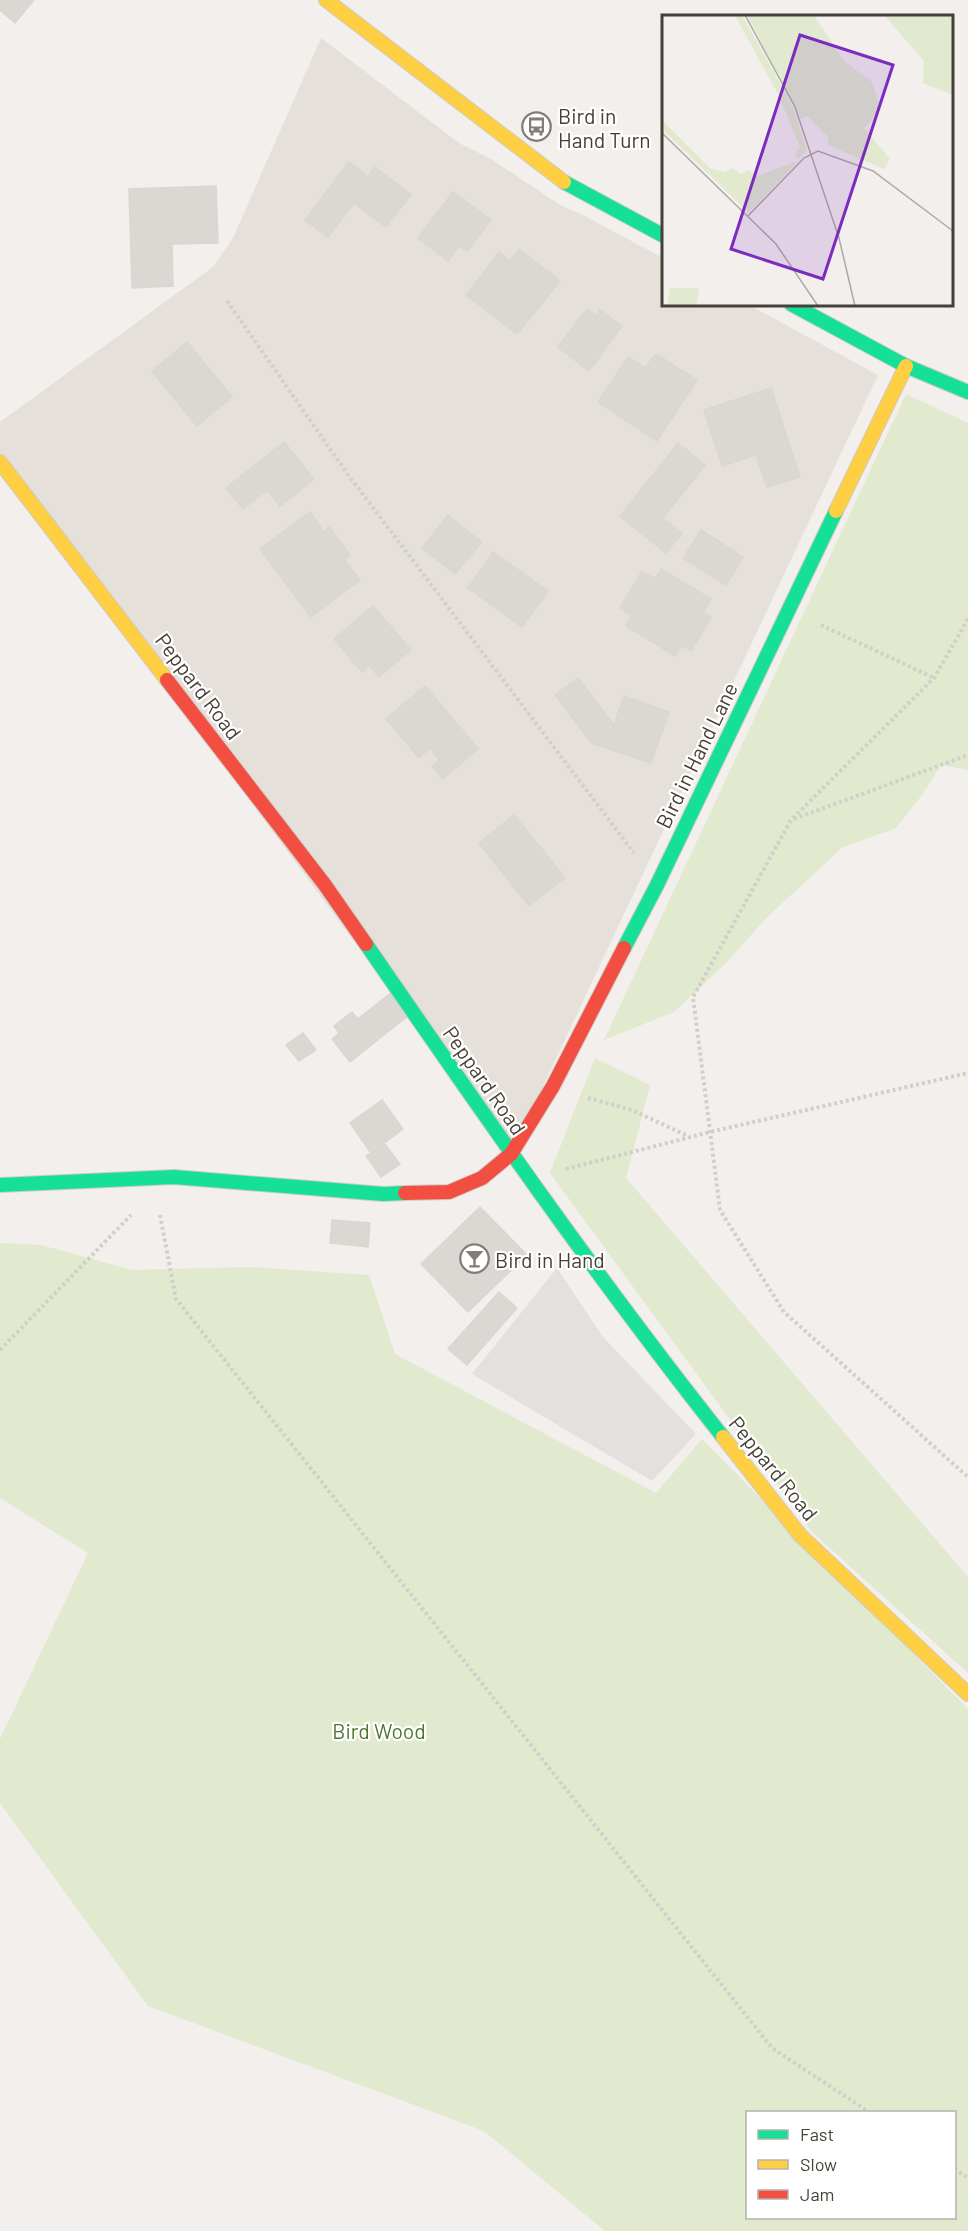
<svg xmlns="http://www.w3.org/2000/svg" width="968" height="2231" viewBox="0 0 968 2231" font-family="Barlow,sans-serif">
	<rect width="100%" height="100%" fill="#f2efec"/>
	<!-- residential -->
	<path fill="#e5e0da" d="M321,38L459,143L491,159L560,205L581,214L663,258L664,304L749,305L878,375L511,1154L0,462V422L213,267L233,238Z"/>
	<!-- green -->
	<path fill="#e1e9ce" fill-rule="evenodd" d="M906,394L968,423V770L941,765L922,795L896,828L843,847L765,919L728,961L674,1012L604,1040Z
		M595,1058L650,1085L626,1178L968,1577V1673L812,1532L550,1173Z
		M0,1243L41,1245L132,1270L251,1267L369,1275L395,1354L656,1493L702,1439L968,1709V2231H605L484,2131L148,2006L0,1803V1739L88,1553L0,1498ZM748,2112H954V2218H748Z"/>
	<!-- parking -->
	<path fill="#e3e0dd" d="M557,1268L603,1337L696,1434L652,1481L472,1374Z"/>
	<!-- building -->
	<path fill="#dbd8d4" stroke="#dad6d2" stroke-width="1.5" d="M0,0H34L15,23L0,10Z
		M349,162L368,177L375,167L411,195L386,227L354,203L328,237L305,220Z
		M216,186L218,243L172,244L173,286L132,288L129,189Z
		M453,192L491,220L467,251L459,246L448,261L418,238Z
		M519,249L560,281L517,334L466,295L499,252L510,261Z
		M587,309L596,315L600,310L622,326L589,371L558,347Z
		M187,342L232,397L197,426L152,371Z
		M656,354L697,380L657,441L598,402L628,357L645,368Z
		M771,388L800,477L767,487L756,455L722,466L704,410Z
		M284,442L314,479L280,506L267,490L243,509L226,488Z
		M678,443L705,465L663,518L682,533L666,553L620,516Z
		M310,512L324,532L329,527L350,555L344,559L360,580L311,617L260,549Z
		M448,515L482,542L455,574L422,548Z
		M701,530L743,557L726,585L683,558Z
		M493,552L548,591L522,627L468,588Z
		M661,569L711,599L703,612L711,617L691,651L682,645L675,656L626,626L632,616L620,608L642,571L655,579Z
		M373,606L411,650L379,677L369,665L362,672L334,639Z
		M578,678L614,725L624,696L669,712L651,763L591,743L555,695Z
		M425,686L478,749L443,779L432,766L439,760L430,748L419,758L386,719Z
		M514,815L565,878L529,906L479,843Z
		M391,993L409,1015L350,1062L332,1039L339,1033L334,1026L352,1012L358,1019Z
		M303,1033L316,1050L299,1061L286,1045Z
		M382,1100L403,1129L384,1143L400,1164L381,1177L366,1156L371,1153L350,1123Z
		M480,1207L527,1255L468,1312L421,1264Z
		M332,1220L370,1223L368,1247L330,1243Z
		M499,1292L517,1308L467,1365L448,1349Z"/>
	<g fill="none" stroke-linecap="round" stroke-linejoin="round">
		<defs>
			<path id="fast" d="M564,182L664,236
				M791,304L906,366L968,392
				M366,944C481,1111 597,1278 723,1437
				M624,948L657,885L836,511
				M0,1185L174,1177L383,1194L405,1193"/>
			<path id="slow" d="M326,0L564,182
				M0,462L167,680
				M836,511L906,366
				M723,1437L800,1535L968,1694"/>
			<path id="jam" d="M167,680L325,885L366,944
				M405,1193L449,1192L482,1178L511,1154L553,1086L624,948"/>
		</defs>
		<!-- fast casing -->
		<use href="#fast" stroke="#d0cbc4" stroke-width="16"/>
		<!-- slow casing -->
		<use href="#slow" stroke="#d0cbc4" stroke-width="16"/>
		<!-- jam casing -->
		<use href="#jam" stroke="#d0cbc4" stroke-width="16"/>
		<!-- path -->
		<path stroke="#d2cfcb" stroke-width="4" stroke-dasharray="3 3" stroke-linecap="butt" d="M227,301L346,472L634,853
			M968,619L934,678L791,820L693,997L720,1210L784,1312L968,1477
			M821,625L934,678
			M794,819L968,755
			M588,1098L632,1110L690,1137
			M566,1169L710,1132L968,1073
			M160,1215L176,1299L772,2048L869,2112
			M0,1350L131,1215
			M954,2169L968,2178"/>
		<!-- fast -->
		<use href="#fast" stroke="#16e098" stroke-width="14"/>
		<!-- slow -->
		<use href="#slow" stroke="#ffcf43" stroke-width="14"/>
		<!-- jam -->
		<use href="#jam" stroke="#f24e42" stroke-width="14"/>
	</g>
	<!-- icons -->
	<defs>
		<symbol id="bus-ring" viewBox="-11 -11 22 22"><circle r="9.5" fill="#fff" stroke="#837d77" stroke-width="1.5"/><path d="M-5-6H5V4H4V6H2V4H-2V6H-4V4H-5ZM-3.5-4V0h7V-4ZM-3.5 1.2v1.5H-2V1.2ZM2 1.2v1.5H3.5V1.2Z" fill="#837d77"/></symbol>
		<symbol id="bar-ring" viewBox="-11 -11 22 22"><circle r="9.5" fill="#fff" stroke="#837d77" stroke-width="1.5"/><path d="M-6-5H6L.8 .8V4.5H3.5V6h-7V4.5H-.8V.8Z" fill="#837d77"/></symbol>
	</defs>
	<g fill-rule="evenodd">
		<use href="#bus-ring" x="520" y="110" width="33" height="33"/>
		<use href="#bar-ring" x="458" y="1242" width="33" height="33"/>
	</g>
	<g text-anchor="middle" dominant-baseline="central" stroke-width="4.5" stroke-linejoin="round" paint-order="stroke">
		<!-- poi labels -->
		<g font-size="21" fill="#474038" stroke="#fff" text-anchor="start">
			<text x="558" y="115">Bird in<tspan x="558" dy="24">Hand Turn</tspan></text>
			<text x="495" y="1259">Bird in Hand</text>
		</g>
		<!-- street labels -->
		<g font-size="21" fill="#474038" stroke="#fff">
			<text transform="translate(199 686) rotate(53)">Peppard Road</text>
			<text transform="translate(696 755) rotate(-64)">Bird in Hand Lane</text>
			<text transform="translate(485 1080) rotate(55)">Peppard Road</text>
			<text transform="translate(774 1468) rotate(51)">Peppard Road</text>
		</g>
		<!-- park labels -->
		<g font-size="21" fill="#4f7530" stroke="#fff">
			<text x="379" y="1730">Bird Wood</text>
		</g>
	</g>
	<!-- overview -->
	<g transform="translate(662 15)">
		<rect width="291" height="291" fill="#f2efec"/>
		<path d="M73,0H80L131,92L145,135L137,144L133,140L138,132L117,81ZM85,0H152L181,45L210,67L219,94L202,113L228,144L222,154L166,130V122L145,101L139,104ZM222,0H291V80L261,68L262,46ZM0,105L48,153L62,157L71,153L78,159L86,155L95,161L136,146L87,198L0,114ZM8,273H37L34,291H5Z" fill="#e1e9ce"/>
		<path fill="none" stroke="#aea9a4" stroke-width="1.5" d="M83,0L133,92L177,223L193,291M0,118L114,229L156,291M86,201L142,143L156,136L211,156L291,216"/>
		<path fill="#7b2cbf" fill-opacity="0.15" stroke="#7b2cbf" stroke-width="3" d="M138,20L231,50L161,264L69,234Z"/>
		<rect width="291" height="291" fill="none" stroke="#474038" stroke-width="3"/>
	</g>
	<!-- legend -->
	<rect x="746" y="2111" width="210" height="108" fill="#ffffff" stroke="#b5b3af" stroke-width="1.5"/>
	<rect x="758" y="2130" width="30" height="9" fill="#16e098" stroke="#b5b3af" stroke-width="1.5"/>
	<text x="800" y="2141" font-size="18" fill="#474038">Fast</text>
	<rect x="758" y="2160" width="30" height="9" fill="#ffcf43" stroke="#b5b3af" stroke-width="1.5"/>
	<text x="800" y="2171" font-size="18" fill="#474038">Slow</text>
	<rect x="758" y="2190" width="30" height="9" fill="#f24e42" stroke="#b5b3af" stroke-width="1.5"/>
	<text x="800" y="2201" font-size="18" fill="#474038">Jam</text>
</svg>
